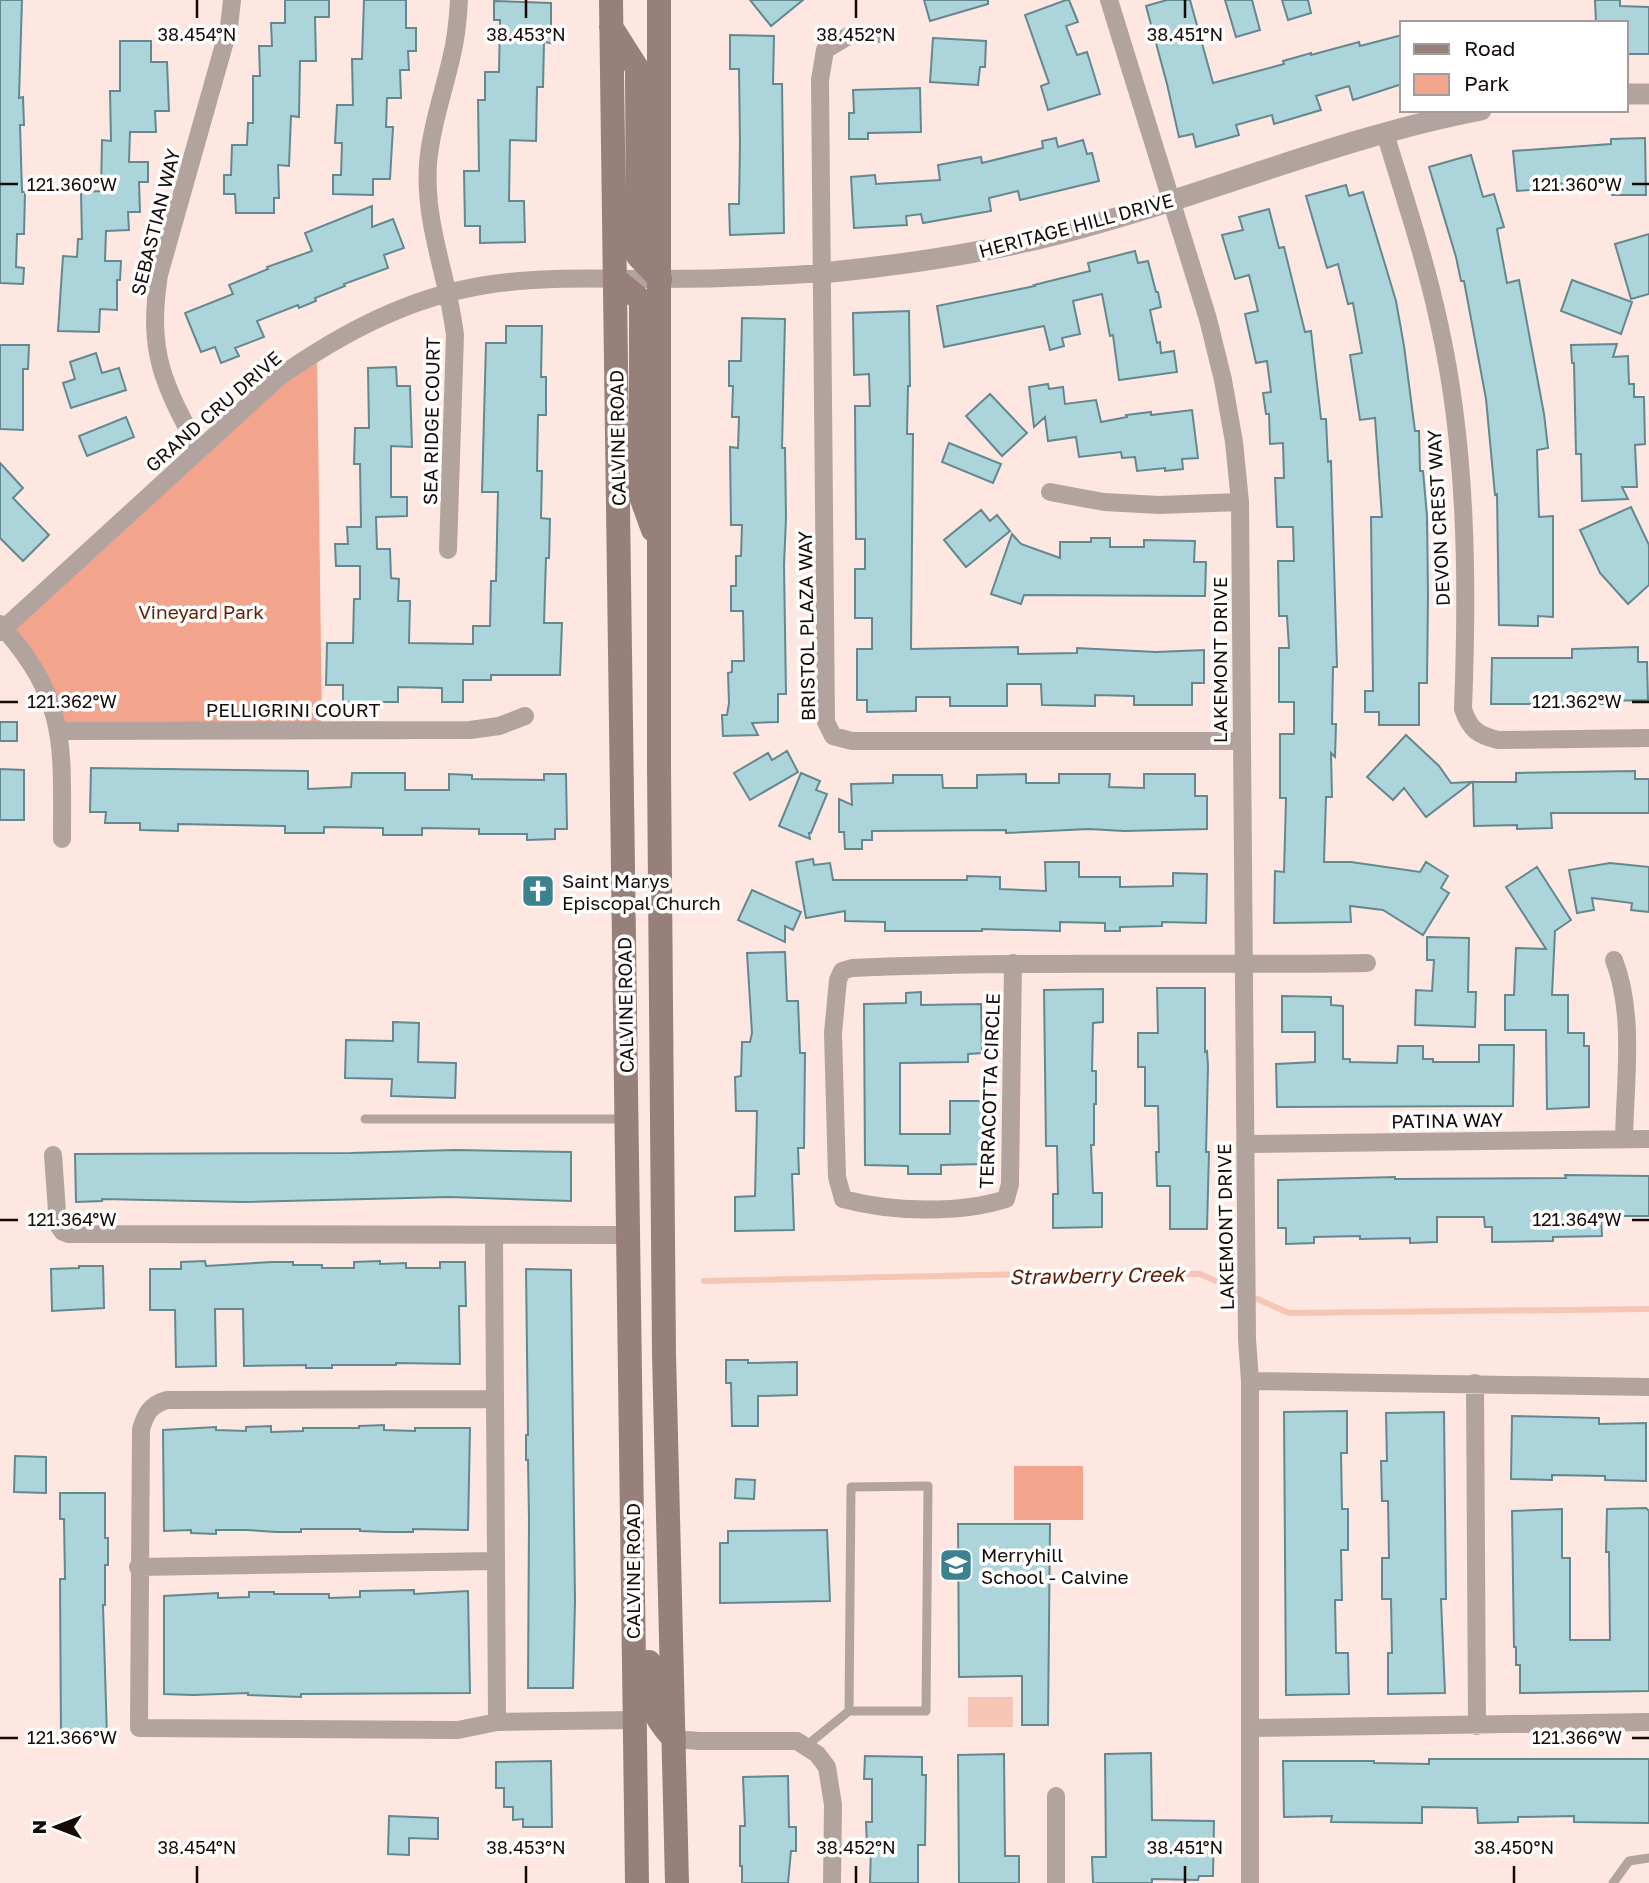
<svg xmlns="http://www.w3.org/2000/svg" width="1649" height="1883" viewBox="0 0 1649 1883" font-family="'Golos Text',sans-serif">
	<rect width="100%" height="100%" fill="#fde7e0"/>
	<!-- green -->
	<path fill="#f2a48c" d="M317,350L322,730L59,731L4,629Z
		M1014,1466H1083V1520H1014Z"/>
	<!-- water -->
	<path fill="#f6c5b5" d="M968,1697H1013V1727H968Z"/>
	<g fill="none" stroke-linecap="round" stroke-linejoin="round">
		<!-- stream -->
		<path stroke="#f6c5b5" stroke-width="6" d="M704,1281L1122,1272L1200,1274L1289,1313L1649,1309"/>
	</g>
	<!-- building -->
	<path fill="#acd4db" stroke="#63888f" stroke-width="2" d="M0,0H22L19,98L23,97L24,125H20L22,192H25L24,234H17L16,267L24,268L23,284L0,283Z
		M285,0H329V17H315L316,61H300L299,117L291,116L289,166L278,165L279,198H274V213H236L235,194H224V175H231L232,145H247L248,123H253V76H260L259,46H272L271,23H285Z
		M364,0H406V28H416V51H408L409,70H400L401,98H387L386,127H393L390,179H373V195L333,194V175H341L342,143H335L337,105H353L352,59H362Z
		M750,0H803L771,26Z
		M924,0H988V4L930,21Z
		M1066,0H1069L1078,22L1066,26L1077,55L1087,52L1100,94L1048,110L1041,86L1049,83L1025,15Z
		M1167,0H1190L1213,83L1284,64L1283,61L1311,53V55L1359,42L1360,46L1402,35V84L1353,100L1349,86L1316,96L1321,110L1274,124L1272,115L1236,125L1239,135L1196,147L1193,134L1179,137L1167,84L1146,6Z
		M1225,0H1252L1260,30L1236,37Z
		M1282,0H1308L1311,13L1288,20Z
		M1595,0H1620V6L1649,7V54H1628V23H1596Z
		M494,1L551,3V43L544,42L543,87H537L536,141L510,140L509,201H524L525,242L480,243V226H465L464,171H479L478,100H485V72H499L500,20H494Z
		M730,35L774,36L773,84H782L784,233L730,235L729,204H739L740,144L739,69H730Z
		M933,38L986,41L985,67H980L978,85L930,82Z
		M120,41H151V62H167L169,111H155L156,132H130L129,162H148V182H139L140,212H128L129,230L106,231L105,261H121L120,280H117V310L100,309L99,332L58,331L63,256L77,257L78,239H82L81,192L101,191L102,140L111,141L110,91H120Z
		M920,88L921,132L868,133V139H849V113H854L853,90Z
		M1056,138L1058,147L1083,140L1087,154L1092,153L1099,181L1020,200L1018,191L989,198L991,211L923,223L921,214L906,216L907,225L854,228L851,177L875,175L876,184L940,180L938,165L981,157L982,163L1043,148L1042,141Z
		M1645,138L1646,195H1612V182L1550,184L1551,188L1517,191L1513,151L1611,144V139Z
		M1471,155L1483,197L1494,194L1504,227L1497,229L1507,283L1519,280L1544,414L1548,448L1537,450L1539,517L1553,516V617L1538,616V626L1499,625L1497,494L1495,495L1486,399L1464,281H1461L1456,257L1429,167Z
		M1346,185L1349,196L1363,192L1384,261L1396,301L1404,346L1415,431H1419L1420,471H1423L1427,516L1428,593L1427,683H1419V725H1379V712H1365V691H1373L1371,517H1382L1375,418L1360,420L1350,355L1362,353L1353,303L1348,304L1338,264L1327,268L1306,196Z
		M372,206V227L393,219L404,248L384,255L388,268L344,284L345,286L315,298L316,301L299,308L298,305L257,321L264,337L235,348L239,356L221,363L215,347L201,352L185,313L233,294L229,285L268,269L267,267L312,251L305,233Z
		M1269,209L1279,248L1284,247L1305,332L1311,331L1321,419H1326L1328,462L1331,461L1337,667H1333L1332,724H1336L1335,757L1331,753L1332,797H1326L1324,862H1351L1420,872L1426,862L1448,876L1441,888L1449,893L1423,935L1383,910L1350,906L1351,922L1274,923L1275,871L1284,872L1286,798H1280V734H1294V702H1279V648H1289L1287,616H1279L1278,561H1294L1293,527H1277L1275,478H1284L1283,443L1270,444L1269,414H1266L1263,393L1271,392L1267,361L1256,363L1245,314L1258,311L1249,275L1235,279L1222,235L1243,230L1239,217Z
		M1649,234V294L1631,299L1615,244Z
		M1135,251L1138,263L1148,261L1156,292H1158L1161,307L1150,310L1157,343L1160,342L1161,353L1174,351L1177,372L1119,380L1113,335L1110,336L1102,294L1073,301L1080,334L1062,338L1064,346L1050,350L1044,326L944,347L937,306L1035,286L1034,285L1090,271L1088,263Z
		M1572,280L1632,302L1621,334L1561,311Z
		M909,311L910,386H908L907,434H913L911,649L1018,647V654L1077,653V648L1156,652L1204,650V683H1192V705H1134V696L1095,695V706L1042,705L1041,684H1007V706H950V697H916V711L867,712V700H857V649H872V618H855V569H865V539H856L855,406H870L869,374L854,375L853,313Z
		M742,318L785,319L782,448H785L786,518L784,565L786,694H778V722L752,723L758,735L723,736L722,715H727L729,703L728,673L732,672V661H744L743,611H731V586H736V556H741L742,525H731L730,447L738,448L739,417H732L733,386H729V361H741Z
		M506,326H542L541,377H546V415H538L537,471H542L541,518L550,519L549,558H546L544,623H562L560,675H491V680H463V702H442V688L398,687V702H343V685H326L327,643H353L354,599H360V566H336L335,544H348L347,527H361L360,464H354L355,428H369L368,368L396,367L397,386H410L412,447L391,446V497H407V516L376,517L377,549H390L391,578L399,579L398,601H410L409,643L473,644V626H490L491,581H496L498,492H482L486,343H506Z
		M1617,344L1613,357L1628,356L1629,384H1634V397H1644L1645,444L1635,445L1637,487H1622L1628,499L1582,501L1581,454H1576L1574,363H1572L1571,345Z
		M0,345H29L28,369H23V430L0,429Z
		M96,353L102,373L119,368L126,390L71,408L63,383L75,379L70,362Z
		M1048,384L1049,389L1063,387L1065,404L1096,400L1101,422L1127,417L1126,415L1151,412V415L1192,410L1198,458L1182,459L1183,469L1165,471V468L1137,471L1135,457L1122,458L1121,452L1079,457L1076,437L1048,441L1045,417L1034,427L1029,387Z
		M990,394L1027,433L1002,456L966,416Z
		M126,417L134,437L87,456L79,436Z
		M949,443L1001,464L993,483L942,462Z
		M0,463L23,488L13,498L49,535L23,561L0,538Z
		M1631,507L1649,545V585L1628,604L1600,573L1580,530Z
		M981,510L990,521L997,515L1010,531L966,567L944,540Z
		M1012,534L1021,544L1060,558V542H1091V538H1110V547H1144V540L1195,541L1194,562H1206L1205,596L1024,595L1021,604L991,594Z
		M1638,647V662H1647L1648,700L1608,701V704H1491L1492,658H1572V649Z
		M0,722H17V741H0Z
		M1406,735L1439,766L1451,783L1472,782L1426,817L1404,788L1393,800L1367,777Z
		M787,751L798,772L750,800L734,773L768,753L772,760Z
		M91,768L308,771V789L351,787L352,773H405V790H449V774L472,775V779L544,780V774H566L567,829H555V839L527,840V834H479V829L422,828V835H383V828L324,827V833H285V826L178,824V831L140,830V823H105L106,812H90Z
		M0,769L24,770V820H0Z
		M1635,771V779H1649V813H1551L1552,828L1517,829V825L1474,826L1473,782H1516V773Z
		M801,773L820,781L816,790L827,794L811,833H809L810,839L779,826Z
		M1026,774V783H1059V774H1110L1109,787L1144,788V774H1195V796H1207V829L1124,831L1089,829L1006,833V830L872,831V840H862V849H845L844,832H839V799L852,805L851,784L893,783V775H942L943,788H977V775Z
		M813,859L814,865L830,863L833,880H967V876L1000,877V889L1046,891L1045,862H1079V877H1120V887L1173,886V873L1207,874L1206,923L1162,922V926L1120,927V931H1105V923L1060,922V931L982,929V931H885V922L845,921V911L806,918L796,862Z
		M1610,863L1649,867V912L1631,910L1632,903L1592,898L1594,910L1577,913L1569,870Z
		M1537,867L1571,920L1555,931L1552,995H1568V1033H1584V1046H1589V1107L1547,1109L1546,1030H1505V995H1514L1516,948L1546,949L1506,887Z
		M752,890L801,912L793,930L785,926V942L738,920Z
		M1427,937L1469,938L1468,992H1476L1475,1027L1415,1025L1416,990L1432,991L1434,960H1427Z
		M785,952L787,1001H798L800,1053H805L804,1148H798L799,1174H792L794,1230L735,1231V1197L755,1196L757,1111H736L735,1077L741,1076L742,1042H750L752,1033L747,953Z
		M1157,988H1205V1052L1207,1051L1208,1066L1206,1152H1209L1207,1229H1170V1186H1157L1156,1152H1159L1158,1106H1145V1067H1138V1033H1158Z
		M1103,989V1022L1093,1023L1092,1071H1096V1104H1094V1145H1091L1093,1193H1102V1227L1053,1228V1194H1058L1057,1146H1046L1044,990Z
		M921,992V1005L981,1004L982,1053L968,1054V1062L900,1063V1134H950V1101H983L984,1164L941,1165V1174H908V1166L865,1165L864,1004L906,1003V993Z
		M1282,996L1331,997V1005L1343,1006V1059H1350V1062L1397,1063L1398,1046H1423V1059H1433V1062H1479V1045H1514L1513,1106L1277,1107L1276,1064L1315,1062V1032H1282Z
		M393,1022L419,1023L418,1062L456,1063L455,1098L391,1096L392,1079L345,1078L346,1040L393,1041Z
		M454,1150L571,1152V1201L449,1197L242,1202L102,1199V1201L76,1202L75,1154L351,1153Z
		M1565,1175L1649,1176V1216H1601L1602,1236L1553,1237V1241L1492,1242V1227H1485L1484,1217H1437V1242L1410,1243V1238L1360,1239V1236L1314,1237V1243L1286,1244V1228H1278V1180L1395,1177V1179L1566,1178Z
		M205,1261L206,1266L272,1262H293V1265H322V1268H354V1262L380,1261V1264L406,1263V1268H440V1262H465L466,1306H459L460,1364L396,1363V1365H332V1368H306V1365L244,1366L243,1309H215L216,1366L176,1367L175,1310H150V1269H181V1262Z
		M79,1266H103L104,1308L52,1311L51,1269L79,1268Z
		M526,1269L571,1270L575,1601L573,1688H528L529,1519L528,1460H526V1435H528Z
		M726,1360H748V1363L797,1362V1395L758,1396V1426H732L731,1383H726Z
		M1347,1411V1453H1341L1342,1509H1348V1550H1341L1342,1600H1335L1336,1653H1348L1349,1694L1286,1695L1284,1412Z
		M1444,1412L1446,1599H1441L1445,1693L1388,1694V1653H1392L1391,1599H1382V1558H1389L1388,1501H1382L1381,1461H1387L1386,1413Z
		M1512,1416L1599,1418V1424L1646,1423V1481L1605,1480V1476L1552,1475V1480L1511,1479Z
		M384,1425V1430L415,1431V1428H470L468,1530L413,1529V1532H387L360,1531V1529H301V1532H276L247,1530H216V1534L191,1533V1530L164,1531L163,1430L216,1427V1430L246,1431V1427L271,1426V1432L303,1431V1428H359V1426Z
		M15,1456L46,1457V1493L14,1492Z
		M736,1479L755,1480L754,1499L735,1498Z
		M60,1493H105V1538H108V1565H105V1605H103L107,1737L61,1739L60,1579H65L64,1519H60Z
		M1646,1508L1649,1511V1691L1520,1693V1665H1516V1647H1514L1512,1511L1562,1509V1558H1570V1640H1610L1609,1552H1606L1607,1509Z
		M958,1524H1050L1048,1725H1022V1676L959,1677Z
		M827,1530L830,1601L720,1603V1543H728V1531Z
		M414,1590V1594L468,1591L470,1693L301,1694V1697L248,1695V1693L193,1695L164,1694V1596L218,1593V1598L249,1597V1592H274V1594H329V1598L360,1597V1591Z
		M1151,1753L1152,1820L1214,1821L1213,1876H1199L1198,1880L1152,1879V1883H1093L1092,1857H1106L1105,1754Z
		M1004,1754L1005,1856H1019V1883H959L958,1755Z
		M865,1756L922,1757V1775H926L925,1845H918V1883H870L871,1845H867L866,1822H872V1779H864Z
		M1429,1759H1649V1823L1574,1822V1816L1518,1817V1822L1478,1823L1477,1808L1422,1807V1823L1331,1822L1332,1816L1284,1817L1283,1761H1374V1763L1429,1764Z
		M551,1761L552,1827H523V1819L513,1820V1807H504V1788H496V1762Z
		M788,1776L789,1827H796V1851H791L788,1883H742V1866H740V1826H745L743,1777Z
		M389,1816L438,1818V1839L409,1838V1855L388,1854Z"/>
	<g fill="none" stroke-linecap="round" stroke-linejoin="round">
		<!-- service -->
		<path stroke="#b3a39f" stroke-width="9" d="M365,1119H625
			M806,1746L849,1711H926L928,1486L851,1487L849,1711
			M1613,1883L1629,1861L1649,1858"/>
		<!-- minor -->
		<path stroke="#b3a39f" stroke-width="18" d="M1109,0L1208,319L1223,380L1234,442L1240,502L1247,1339L1250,1381V1883
			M881,34L850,35L825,50L820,80L826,722L833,736L852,741H1241
			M1385,133C1404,196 1425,258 1439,323C1467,448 1468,581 1463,709C1470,730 1478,735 1498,740L1649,738
			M199,450C163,383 147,353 159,275L229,27L232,0
			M1050,492L1104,502L1159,505L1240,502
			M448,550L455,335C448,276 424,225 428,164C431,128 443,94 451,59C456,40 458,20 459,0
			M0,624C68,700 62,744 62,839
			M0,632L279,377C342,333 409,297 486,285C543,276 600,279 657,279C712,279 767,277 822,273
			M59,731L470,730L499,726L525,716
			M1614,960C1635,1014 1625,1082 1624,1139
			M1013,963L1010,1184L1006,1199C959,1214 891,1212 843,1199L837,1177L833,1033L838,980L842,971L852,968C1024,960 1195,966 1367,963
			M1245,1144L1649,1139
			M53,1155L58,1225L63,1232L68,1234L628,1235
			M494,1236L497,1722
			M1250,1381L1649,1387
			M1475,1383L1477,1726
			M495,1399L167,1400C150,1405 146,1413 141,1429L139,1728L458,1730L497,1722L633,1720
			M138,1567L496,1561
			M1252,1728L1649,1722
			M674,1739L699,1741H797L817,1754L827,1767L833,1805L832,1883
			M1056,1883V1796"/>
		<!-- tertiary -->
		<path stroke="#b3a39f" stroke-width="21" d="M1626,94H1649
			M822,273C902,265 980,254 1058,234C1200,198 1336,138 1481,110"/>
		<!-- secondary -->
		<path stroke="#968079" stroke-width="24" d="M611,0L637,1883
			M659,0V768L664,1354L677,1883
			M611,27L637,68L638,256L660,279
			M615,279L641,300V497L653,530
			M649,1662C650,1699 647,1710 674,1739"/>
	</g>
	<!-- ticks -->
	<path fill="none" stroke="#160b07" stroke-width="2.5" d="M197,0V18M526,0V18M856,0V18M1185,0V18M0,184H18M1632,184H1649M0,702H18M1632,702H1649M0,1220H18M1632,1220H1649M0,1738H18M1632,1738H1649M197,1866V1883M526,1866V1883M856,1866V1883M1185,1866V1883M1514,1866V1883"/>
	<!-- icons -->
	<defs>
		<symbol id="church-square" viewBox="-11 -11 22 22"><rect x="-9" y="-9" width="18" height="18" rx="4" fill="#3c828e" stroke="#fff"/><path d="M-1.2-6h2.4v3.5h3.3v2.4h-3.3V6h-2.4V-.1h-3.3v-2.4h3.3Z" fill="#fff"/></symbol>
		<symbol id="school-square" viewBox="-11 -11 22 22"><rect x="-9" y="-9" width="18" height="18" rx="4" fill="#3c828e" stroke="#fff"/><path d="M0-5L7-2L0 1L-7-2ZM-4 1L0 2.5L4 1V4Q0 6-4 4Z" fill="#fff"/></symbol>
	</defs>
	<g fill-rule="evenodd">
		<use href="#church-square" x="519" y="872" width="38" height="38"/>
		<use href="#school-square" x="937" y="1546" width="38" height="38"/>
	</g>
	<g text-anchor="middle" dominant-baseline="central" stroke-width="7" stroke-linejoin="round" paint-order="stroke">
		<!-- street labels -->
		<g font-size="19" fill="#160b07" stroke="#fff">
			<text transform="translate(155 222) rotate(-76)">SEBASTIAN WAY</text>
			<text transform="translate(1076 225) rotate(-15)">HERITAGE HILL DRIVE</text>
			<text transform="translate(213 411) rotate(-41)">GRAND CRU DRIVE</text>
			<text transform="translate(431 421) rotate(-89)">SEA RIDGE COURT</text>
			<text transform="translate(617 438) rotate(-91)">CALVINE ROAD</text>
			<text transform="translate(1438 518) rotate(-93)">DEVON CREST WAY</text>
			<text transform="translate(806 626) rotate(-91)">BRISTOL PLAZA WAY</text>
			<text transform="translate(1219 660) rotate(-90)">LAKEMONT DRIVE</text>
			<text x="293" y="709">PELLIGRINI COURT</text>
			<text transform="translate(625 1005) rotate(-91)">CALVINE ROAD</text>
			<text transform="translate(989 1091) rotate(-88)">TERRACOTTA CIRCLE</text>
			<text transform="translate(1447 1120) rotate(-1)">PATINA WAY</text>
			<text transform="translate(1225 1227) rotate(-91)">LAKEMONT DRIVE</text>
			<text transform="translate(632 1571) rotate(-90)">CALVINE ROAD</text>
		</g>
		<!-- park labels -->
		<g font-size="19" fill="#652008" stroke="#fff">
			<text x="201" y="611">Vineyard Park</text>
		</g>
		<!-- poi labels -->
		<g font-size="19" fill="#160b07" stroke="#fff" text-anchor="start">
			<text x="562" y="880">Saint Marys<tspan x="562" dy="22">Episcopal Church</tspan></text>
			<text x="981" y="1554">Merryhill<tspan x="981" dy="22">School - Calvine</tspan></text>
		</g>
		<!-- water labels -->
		<g font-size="21" font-style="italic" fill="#601b03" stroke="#fff">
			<text transform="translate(1097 1275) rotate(-1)">Strawberry Creek</text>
		</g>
	</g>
	<g font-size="18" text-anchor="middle" fill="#160b07" stroke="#fff" stroke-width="7" stroke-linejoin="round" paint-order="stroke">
		<text x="197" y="41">38.454°N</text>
		<text x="526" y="41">38.453°N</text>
		<text x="856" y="41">38.452°N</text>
		<text x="1185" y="41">38.451°N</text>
		<text x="1577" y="191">121.360°W</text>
		<text x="72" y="191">121.360°W</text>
		<text x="1577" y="708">121.362°W</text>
		<text x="72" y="708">121.362°W</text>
		<text x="1577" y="1226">121.364°W</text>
		<text x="72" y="1226">121.364°W</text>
		<text x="1577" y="1744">121.366°W</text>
		<text x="72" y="1744">121.366°W</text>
		<text x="197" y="1854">38.454°N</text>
		<text x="526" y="1854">38.453°N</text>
		<text x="856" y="1854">38.452°N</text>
		<text x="1185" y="1854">38.451°N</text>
		<text x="1514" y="1854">38.450°N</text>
	</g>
	<!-- legend -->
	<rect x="1400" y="21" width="228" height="91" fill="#ffffff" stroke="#a29d9c" stroke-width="2"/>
	<rect x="1414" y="44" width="35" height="10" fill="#968079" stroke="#a29d9c" stroke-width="2"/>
	<text x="1464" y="56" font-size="21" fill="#160b07">Road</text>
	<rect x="1414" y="74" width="35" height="21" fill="#f2a48c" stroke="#a29d9c" stroke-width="2"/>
	<text x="1464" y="91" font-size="21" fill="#160b07">Park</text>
	<!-- north arrow -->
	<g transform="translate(56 1827) rotate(270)" stroke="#ffffff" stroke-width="5" paint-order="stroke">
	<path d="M0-5L12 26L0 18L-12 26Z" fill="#160b07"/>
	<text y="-10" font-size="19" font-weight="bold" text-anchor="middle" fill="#160b07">N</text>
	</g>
</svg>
